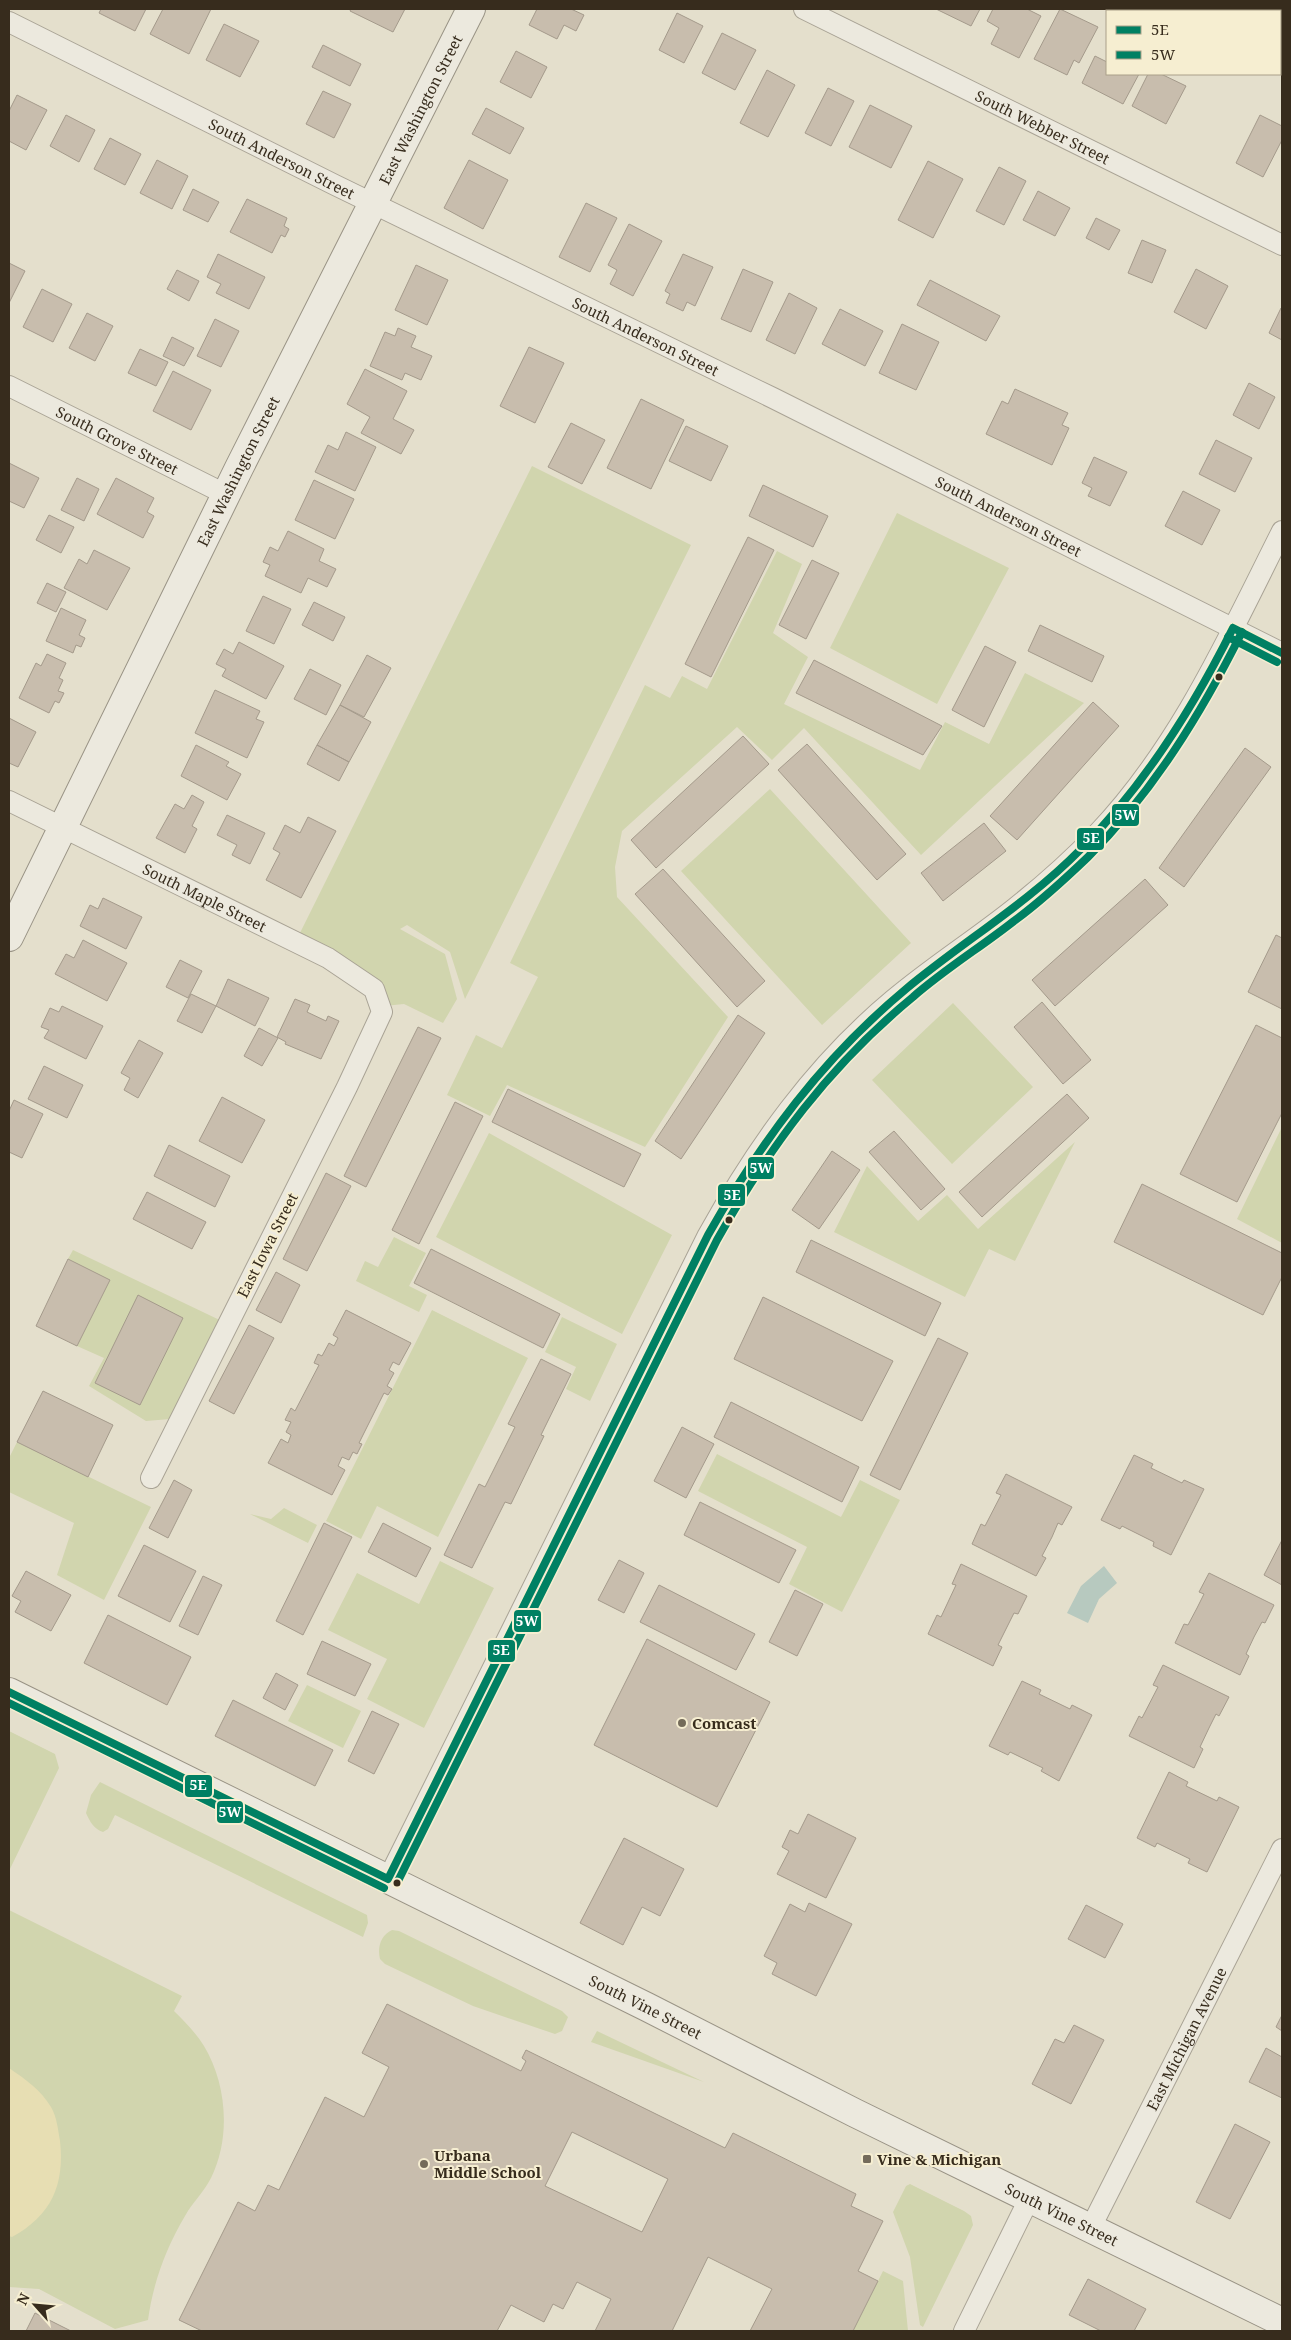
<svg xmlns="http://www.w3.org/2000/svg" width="1291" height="2340" viewBox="0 0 1291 2340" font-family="'Noto Serif',serif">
	<rect width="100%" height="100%" fill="#e4dfcc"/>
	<!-- green -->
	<path fill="#d1d5ae" d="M532,466L691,545L465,999L450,952L407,925L400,929L445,954L457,999L443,1023L404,1004L384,1006L297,939Z
		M897,513L1009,568L937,704L830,648Z
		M777,551L802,564L773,633L808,657L784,704L920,770L945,722L989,744L1025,673L1084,703L921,855L804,728L772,760L737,727L622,831L615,867L617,897L728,1017L645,1147L507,1085L490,1116L447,1095L476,1035L502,1048L538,977L510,963L645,685L670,698L682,676L707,689Z
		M770,789L911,943L822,1025L681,871Z
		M953,1003L1033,1087L952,1164L872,1080Z
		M1282,1127V1243L1237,1219Z
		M489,1133L672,1235L622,1334L436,1237Z
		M1075,1142L1015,1261L989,1249L965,1297L834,1232L867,1166L918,1221L947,1195L978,1229Z
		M394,1237L426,1253L409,1286L427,1295L419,1312L356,1281L365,1261L378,1267Z
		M73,1250L228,1324L182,1418L146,1421L89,1386L104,1358L77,1346L110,1280L68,1259Z
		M432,1310L528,1358L438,1537L377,1506L361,1539L326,1521Z
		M562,1317L617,1344L590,1401L566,1389L576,1367L545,1352Z
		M17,1442L151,1507L104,1600L57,1575L74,1523L9,1492V1458Z
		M717,1454L841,1517L860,1480L900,1500L842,1612L789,1584L807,1547L698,1491Z
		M284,1508L317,1525L308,1543L250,1514L271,1519Z
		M440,1561L494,1588L424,1728L367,1699L387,1659L328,1630L357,1573L419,1604Z
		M307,1685L361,1711L343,1748L288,1721Z
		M9,1731L55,1754L59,1768L9,1871Z
		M100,1782L367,1915L368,1923L363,1937L115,1815L108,1829L103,1832C94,1829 90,1822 86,1813L91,1795Z
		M9,1910L182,1996L174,2011C185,2022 196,2033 204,2046C227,2084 231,2138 211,2178C204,2192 192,2203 185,2216C166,2248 153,2283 148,2320L115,2329L39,2289L9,2287Z
		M392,1930L399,1931L562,2011L568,2017L562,2031L555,2034L473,2006L385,1964L380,1959C377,1947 381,1935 392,1930Z
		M597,2031L704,2082L591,2042Z
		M910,2184L964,2211L971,2216L973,2225L923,2327L920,2325L910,2257L893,2212L906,2186Z
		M883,2271L903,2281L908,2331H853Z"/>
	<!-- sand -->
	<path fill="#e7deb3" d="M9,2068C25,2079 41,2090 51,2107C57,2117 58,2130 60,2141C65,2185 51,2216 12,2237L9,2236Z"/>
	<!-- water -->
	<path fill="#b7c9bf" d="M1104,1566L1117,1583L1099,1599L1088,1623L1067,1613L1081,1586Z"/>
	<!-- building -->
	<path fill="#c8bdad" stroke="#a49a8b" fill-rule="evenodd" d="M101,9H146L135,31L99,13Z
		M163,9H211L189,54L150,34Z
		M351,9H405L393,32L350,11Z
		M537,9H571L584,15L576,31L564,25L557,39L529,25Z
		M936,9H980L971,26Z
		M993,9H1027L1041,16L1019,58L991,44L999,28L987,21Z
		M1060,9L1098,27L1079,63L1074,60L1067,75L1034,59Z
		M677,13L703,26L684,63L659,50Z
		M224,24L259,41L240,77L206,60Z
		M722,33L756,50L735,90L702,73Z
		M323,45L361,64L350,86L312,67Z
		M516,51L547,67L531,98L500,82Z
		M1095,56L1107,62V74H1139L1123,104L1082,83Z
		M767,70L795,85L768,137L740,123Z
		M1148,74H1161L1186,86L1166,124L1132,106Z
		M828,88L854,101L831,146L805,133Z
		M323,91L351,104L334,138L306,124Z
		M17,95L47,110L26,150L9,141V111Z
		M870,105L912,126L891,168L849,147Z
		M486,108L524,128L510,154L472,134Z
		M66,115L95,130L79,162L50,146Z
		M1260,115L1282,126V140L1263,177L1236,163Z
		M110,138L141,154L125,185L94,169Z
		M157,160L188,176L172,209L140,193Z
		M469,160L508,180L483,229L444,208Z
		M928,161L963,179L933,238L898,220Z
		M999,167L1026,181L1004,225L976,211Z
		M193,189L219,202L208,222L183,210Z
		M1038,191L1070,208L1055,236L1023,220Z
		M247,199L287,218L284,226L289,229L285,237L281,235L272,253L230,232Z
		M586,203L617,218L590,272L559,257Z
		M1096,218L1120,230L1109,250L1086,238Z
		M629,224L662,241L633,296L610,284L617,270L608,265Z
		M1142,240L1166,250L1152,283L1128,273Z
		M218,254L265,277L249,309L216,293L221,284L207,277Z
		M683,254L713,267L695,306L687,302L683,311L666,303L670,294L665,291Z
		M9,263L25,271L9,303Z
		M416,265L448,280L427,325L395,310Z
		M743,269L773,282L751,332L721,319Z
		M1196,269L1228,286L1206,329L1174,312Z
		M177,270L199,281L189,301L167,289Z
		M930,280L1000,316L986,341L917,305Z
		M42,289L72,304L53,342L23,327Z
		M789,293L817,308L795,354L766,340Z
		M1281,308H1282V340L1269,333Z
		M840,309L883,331L865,366L822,344Z
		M87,313L113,326L95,361L69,348Z
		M215,319L239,331L221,367L197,356Z
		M902,324L939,342L916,390L879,373Z
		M398,328L416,336L411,347L432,356L421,380L405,373L402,380L370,366L385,332L395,336Z
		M172,337L194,348L184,366L163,356Z
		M529,347L564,363L535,423L500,406Z
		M140,349L168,362L156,386L128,373Z
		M365,369L407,391L393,419L414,430L401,454L361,433L370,417L347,404Z
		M173,371L211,390L191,430L153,411Z
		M1249,383L1275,397L1259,429L1233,415Z
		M1015,389L1068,413L1062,425L1069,428L1052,465L986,434L1002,401L1008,404Z
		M641,399L684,420L651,489L607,468Z
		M571,423L605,440L582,484L548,467Z
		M686,426L728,446L711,481L669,461Z
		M346,432L376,447L355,491L315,472L328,445L338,450Z
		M1216,440L1252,458L1235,492L1199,474Z
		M1094,457L1127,472L1110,506L1088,496L1092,488L1082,483Z
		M9,463L39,478L24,508L9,501Z
		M77,478L99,489L84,521L61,510Z
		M116,478L154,498L147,512L154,516L143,538L97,514Z
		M314,480L354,499L335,539L295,520Z
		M763,485L828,516L813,547L749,516Z
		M1183,491L1220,510L1202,545L1165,526Z
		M49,515L74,527L61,553L36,540Z
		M288,531L324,549L319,561L336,569L327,587L308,578L301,593L265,576L270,565L263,562L270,547L278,551Z
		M748,537L774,550L711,677L685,664Z
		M94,550L130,568L107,610L64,588L79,559L87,564Z
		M812,560L839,573L806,639L779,625Z
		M47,583L66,592L56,612L37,603Z
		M263,596L291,609L274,644L246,631Z
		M314,602L345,617L333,641L302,625Z
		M61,608L86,620L79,635L85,638L81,647L76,645L73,653L46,641Z
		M1040,625L1104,656L1092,682L1028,651Z
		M239,642L284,666L266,699L222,676L226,669L216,664L224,649L233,654Z
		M985,646L1016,662L984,727L952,710Z
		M47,654L66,663L59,678L63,680L58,691L64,693L59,703L55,701L49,713L19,698L36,663L41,666Z
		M367,655L391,668L364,717L340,705Z
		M814,660L942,726L923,755L796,693Z
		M310,669L341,685L326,715L294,699Z
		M215,690L260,711L256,719L264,722L247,758L195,733Z
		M1093,702L1119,726L1017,840L990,816Z
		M340,705L371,722L349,762L317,745Z
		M9,718L36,732L18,767L9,763Z
		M743,736L769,764L656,868L631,840Z
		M807,744L906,854L877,880L778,770Z
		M196,745L229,762L226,766L241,774L227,800L181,776Z
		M317,745L349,762L339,781L307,764Z
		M1245,748L1271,767L1184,887L1159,868Z
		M192,795L204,802L192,826L197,829L185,853L156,838L175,804L184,809Z
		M227,815L265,833L250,864L232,855L237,845L217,835Z
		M308,817L336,831L301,898L266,880L280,853L273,849L285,825L300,833Z
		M984,823L1006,851L943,901L921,873Z
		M663,869L765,981L737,1007L635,894Z
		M1145,879L1168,905L1055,1006L1032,980Z
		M103,898L142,917L126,949L80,926L90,905L98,909Z
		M1276,935L1282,938V1009L1248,992Z
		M83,940L127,963L107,1001L55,974L66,954L74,958Z
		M180,960L202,971L188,998L166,987Z
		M228,979L269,998L255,1026L216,1006Z
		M191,994L216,1006L202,1033L177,1021Z
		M295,999L310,1005L307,1012L326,1021L328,1016L339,1021L321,1059L285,1044L286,1042L277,1037Z
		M1042,1002L1091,1060L1063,1084L1014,1027Z
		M62,1006L103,1026L86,1059L44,1038L49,1030L41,1027L50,1008L59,1012Z
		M738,1015L765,1033L681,1159L655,1141Z
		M1256,1025L1282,1038V1113L1237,1202L1180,1174Z
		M418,1027L441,1038L366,1187L344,1176Z
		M259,1028L278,1038L262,1066L244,1056Z
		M139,1040L163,1053L138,1098L124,1090L130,1078L121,1073Z
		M44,1066L83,1085L67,1118L28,1099Z
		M508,1089L641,1154L624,1187L492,1122Z
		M1067,1094L1089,1118L982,1217L959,1192Z
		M222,1097L265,1120L242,1163L199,1141Z
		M14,1100L43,1114L22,1158L9,1152V1111Z
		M455,1102L483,1116L419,1244L392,1230Z
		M894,1131L945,1189L921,1210L869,1152Z
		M169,1145L230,1176L215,1207L154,1176Z
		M832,1151L860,1170L819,1229L792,1210Z
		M326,1173L351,1186L307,1271L283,1259Z
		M1142,1184L1282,1253V1277L1263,1315L1114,1242Z
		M147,1192L206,1222L192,1249L133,1219Z
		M811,1240L941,1303L925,1336L796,1272Z
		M431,1249L560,1314L543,1348L414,1283Z
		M68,1259L110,1280L77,1346L36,1326Z
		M276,1272L300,1285L281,1323L256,1310Z
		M138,1295L183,1318L140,1405L95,1383Z
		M763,1297L893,1361L862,1421L734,1359Z
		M346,1310L411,1343L399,1365L393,1362L389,1370L394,1373L387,1386L392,1389L388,1395L384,1393L359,1443L362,1444L357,1454L353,1452L349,1460L342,1457L338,1466L345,1470L332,1495L268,1463L281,1439L288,1443L291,1435L286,1432L291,1422L285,1420L291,1408L295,1411L319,1365L314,1363L318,1354L322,1356L329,1343L334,1346L338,1338L333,1335Z
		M249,1325L274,1338L234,1414L209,1401Z
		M938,1338L968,1353L900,1490L870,1475Z
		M541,1359L571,1374L541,1435L544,1436L511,1504L505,1502L472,1568L444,1555L479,1484L485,1487L515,1427L508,1424Z
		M43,1391L113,1425L88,1477L17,1442Z
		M731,1402L859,1467L842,1502L714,1437Z
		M682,1427L714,1444L686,1498L654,1481Z
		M1134,1455L1153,1464L1151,1468L1182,1483L1184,1480L1204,1489L1171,1555L1153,1546L1154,1542L1122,1526L1120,1529L1101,1520Z
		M1006,1474L1072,1507L1062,1525L1058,1523L1052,1537L1042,1556L1046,1558L1036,1576L972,1544L981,1524L985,1526L1001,1495L996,1493Z
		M174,1480L192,1490L168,1538L149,1528Z
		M700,1502L796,1550L779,1583L684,1535Z
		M324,1523L352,1537L303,1635L276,1621Z
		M383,1523L431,1548L416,1577L368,1552Z
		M1282,1540V1585L1264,1575Z
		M144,1545L196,1571L170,1622L118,1596Z
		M619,1560L644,1573L624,1613L598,1600Z
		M961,1564L1027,1596L1018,1614L1014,1613L998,1645L1002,1647L993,1666L928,1634L937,1615L941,1617L956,1585L952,1584Z
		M26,1571L71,1595L51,1631L15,1612L21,1601L12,1596Z
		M1209,1573L1274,1605L1265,1623L1262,1622L1254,1637L1246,1654L1249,1656L1240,1675L1175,1643L1184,1624L1188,1625L1197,1608L1204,1594L1199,1592Z
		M203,1576L222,1585L198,1635L179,1626Z
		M659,1585L755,1634L736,1670L640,1622Z
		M795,1590L823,1604L797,1656L769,1642Z
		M108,1615L191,1657L167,1705L84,1663Z
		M647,1639L770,1702L717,1807L594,1745Z
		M322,1641L371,1664L355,1696L307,1674Z
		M1163,1665L1229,1697L1219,1716L1216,1714L1209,1728L1200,1747L1203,1749L1194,1768L1129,1736L1139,1716L1142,1718L1158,1687L1153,1685Z
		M276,1673L298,1685L285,1710L263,1698Z
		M1022,1681L1041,1690L1039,1694L1070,1709L1072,1705L1092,1715L1059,1781L1041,1771L1043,1768L1010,1752L1008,1755L989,1746Z
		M233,1700L333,1750L315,1786L215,1736Z
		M372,1711L399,1724L374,1774L348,1761Z
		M1169,1772L1188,1782L1186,1786L1217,1801L1219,1797L1239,1807L1207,1872L1188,1863L1190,1859L1157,1843L1155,1847L1137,1838Z
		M808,1814L856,1838L826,1898L777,1874L789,1851L782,1847L790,1830L798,1834Z
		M624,1838L684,1869L660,1916L642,1907L623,1945L580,1923Z
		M809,1903L852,1924L816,1996L772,1974L777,1963L764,1956L790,1904L805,1912Z
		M1086,1905L1123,1924L1105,1958L1068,1939Z
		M387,2004L521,2071L526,2061L522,2058L526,2050L725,2148L733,2133L856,2194L851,2206L883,2221L858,2271L878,2281L853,2331H750L772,2289L708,2257L672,2331H595L611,2299L577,2282L563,2309L553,2304L544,2322L511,2305L497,2331H202L179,2320L238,2202L255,2211L268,2185L279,2190L325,2097L364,2117L389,2067L362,2053ZM572,2132L668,2179L642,2232L545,2186Z
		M1282,2015V2031L1276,2027Z
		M1074,2025L1104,2040L1071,2104L1032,2084L1055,2039L1064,2043Z
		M1266,2048L1282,2057V2098L1249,2082Z
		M1235,2124L1270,2142L1230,2219L1196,2202Z
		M1088,2279L1146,2309L1134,2331H1101L1069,2315Z
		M35,2313L71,2331H26Z"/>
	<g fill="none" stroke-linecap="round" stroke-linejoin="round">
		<defs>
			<g id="minor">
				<path id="s1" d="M804,9L1282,245"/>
				<path id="s2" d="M9,22L335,185L773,398L1282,653"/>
				<path id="s3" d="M9,386L227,495"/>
				<path id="s4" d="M9,801L328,958L374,989L382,1012L347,1087L151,1478"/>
				<path d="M388,1879L708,1235C757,1147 815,1065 893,1000C932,967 975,940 1015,908C1044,885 1072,860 1097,834C1180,747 1229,636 1282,531"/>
				<path id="s5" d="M1091,2227L1282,1849"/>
				<path d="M964,2331L1030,2197"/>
			</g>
			<g id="secondary">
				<path id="s6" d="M9,937L239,468L471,9"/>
				<path id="s7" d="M9,1692L647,2007L855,2113L1282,2322"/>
			</g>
		</defs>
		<!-- minor casing -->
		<use href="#minor" stroke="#a9a395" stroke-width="22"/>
		<!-- secondary casing -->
		<use href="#secondary" stroke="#999385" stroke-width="30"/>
		<!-- minor -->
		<use href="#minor" stroke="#ece9de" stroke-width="20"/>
		<!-- secondary -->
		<use href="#secondary" stroke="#ece9de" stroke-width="28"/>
		<defs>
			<path id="bus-1" d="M1233,628L1282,653
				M9,1692L388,1879
				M388,1879L708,1235C762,1140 822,1059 906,989C965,940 1027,904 1081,849C1145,785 1193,708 1233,628"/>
			<path id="bus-2" d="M1228,637L1277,662
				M9,1703L384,1888
				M397,1883L717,1240C770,1146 829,1066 913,997C945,969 981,947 1014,921C1040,902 1064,880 1088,857C1153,792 1201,714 1242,632"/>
		</defs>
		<!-- bus-1 casing -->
		<use href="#bus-1" stroke="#f6eed1" stroke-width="11"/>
		<!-- bus-2 casing -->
		<use href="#bus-2" stroke="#f6eed1" stroke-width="11"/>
		<!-- bus-1 -->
		<use href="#bus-1" stroke="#008063" stroke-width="8"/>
		<!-- bus-2 -->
		<use href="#bus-2" stroke="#008063" stroke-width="8"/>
	</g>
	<!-- markers -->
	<g fill="#372c1d" stroke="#f6eed1" stroke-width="2">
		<circle cx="1219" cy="677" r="4.5"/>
		<circle cx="729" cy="1220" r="4.5"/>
		<circle cx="397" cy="1883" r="4.5"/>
	</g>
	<g fill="#746b5a" stroke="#f6eed1" stroke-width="2">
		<circle cx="682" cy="1723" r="5"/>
		<rect x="862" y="2154" width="10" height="10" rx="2.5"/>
		<circle cx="424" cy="2164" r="5"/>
	</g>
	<g text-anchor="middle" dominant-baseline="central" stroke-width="4" stroke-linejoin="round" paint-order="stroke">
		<!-- street labels -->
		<g font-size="15" fill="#372c1d" stroke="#f6eed1">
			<text stroke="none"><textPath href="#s6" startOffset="924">East Washington Street</textPath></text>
			<text stroke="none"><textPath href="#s1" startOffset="266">South Webber Street</textPath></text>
			<text stroke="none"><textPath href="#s2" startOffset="305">South Anderson Street</textPath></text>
			<text stroke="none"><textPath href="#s2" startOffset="710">South Anderson Street</textPath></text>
			<text stroke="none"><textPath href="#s3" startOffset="121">South Grove Street</textPath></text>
			<text stroke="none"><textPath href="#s6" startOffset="519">East Washington Street</textPath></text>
			<text stroke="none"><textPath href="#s2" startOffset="1115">South Anderson Street</textPath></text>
			<text stroke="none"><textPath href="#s4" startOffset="218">South Maple Street</textPath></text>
			<text transform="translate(267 1245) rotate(-63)">East Iowa Street</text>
			<text stroke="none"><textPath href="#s7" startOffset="710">South Vine Street</textPath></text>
			<text stroke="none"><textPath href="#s5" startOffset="211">East Michigan Avenue</textPath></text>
			<text stroke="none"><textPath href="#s7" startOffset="1175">South Vine Street</textPath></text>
		</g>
		<!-- poi labels -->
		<g font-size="15" font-weight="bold" fill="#372c1d" stroke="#f6eed1" text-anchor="start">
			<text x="692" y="1723">Comcast</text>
			<text x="434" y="2155">Urbana<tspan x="434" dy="17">Middle School</tspan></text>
			<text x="877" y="2159">Vine &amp; Michigan</text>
		</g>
	</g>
	<g stroke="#f6eed1" stroke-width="2">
		<rect x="1111" y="803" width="29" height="24" rx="5" fill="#008063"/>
		<rect x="1076" y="827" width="29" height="24" rx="5" fill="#008063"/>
		<rect x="747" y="1156" width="28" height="24" rx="5" fill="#008063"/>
		<rect x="717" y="1183" width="29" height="24" rx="5" fill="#008063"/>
		<rect x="513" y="1609" width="29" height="24" rx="5" fill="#008063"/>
		<rect x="487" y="1639" width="29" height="24" rx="5" fill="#008063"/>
		<rect x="184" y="1774" width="29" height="24" rx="5" fill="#008063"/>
		<rect x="216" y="1800" width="28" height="24" rx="5" fill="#008063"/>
	</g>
	<g font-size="14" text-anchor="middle" font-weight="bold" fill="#fff">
		<text x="1126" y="820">5W</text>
		<text x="1091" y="843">5E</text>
		<text x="761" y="1173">5W</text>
		<text x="732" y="1200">5E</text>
		<text x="527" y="1626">5W</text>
		<text x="501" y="1655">5E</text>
		<text x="198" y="1790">5E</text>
		<text x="230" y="1817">5W</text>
	</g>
	<!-- border -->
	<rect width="1291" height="2340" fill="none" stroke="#372c1d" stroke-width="20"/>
	<!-- legend -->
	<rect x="1106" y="10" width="175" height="65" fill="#f6eed1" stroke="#aaa089"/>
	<rect x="1116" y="26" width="25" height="8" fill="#008063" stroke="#aaa089"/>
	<text x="1151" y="35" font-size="15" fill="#372c1d">5E</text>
	<rect x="1116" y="51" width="25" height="8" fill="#008063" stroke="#aaa089"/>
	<text x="1151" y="60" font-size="15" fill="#372c1d">5W</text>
	<!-- north arrow -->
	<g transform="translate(35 2305) rotate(297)" stroke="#f6eed1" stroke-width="4" paint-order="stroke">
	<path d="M0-4L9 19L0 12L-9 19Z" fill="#372c1d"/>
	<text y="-8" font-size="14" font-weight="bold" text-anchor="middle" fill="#372c1d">N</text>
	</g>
</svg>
